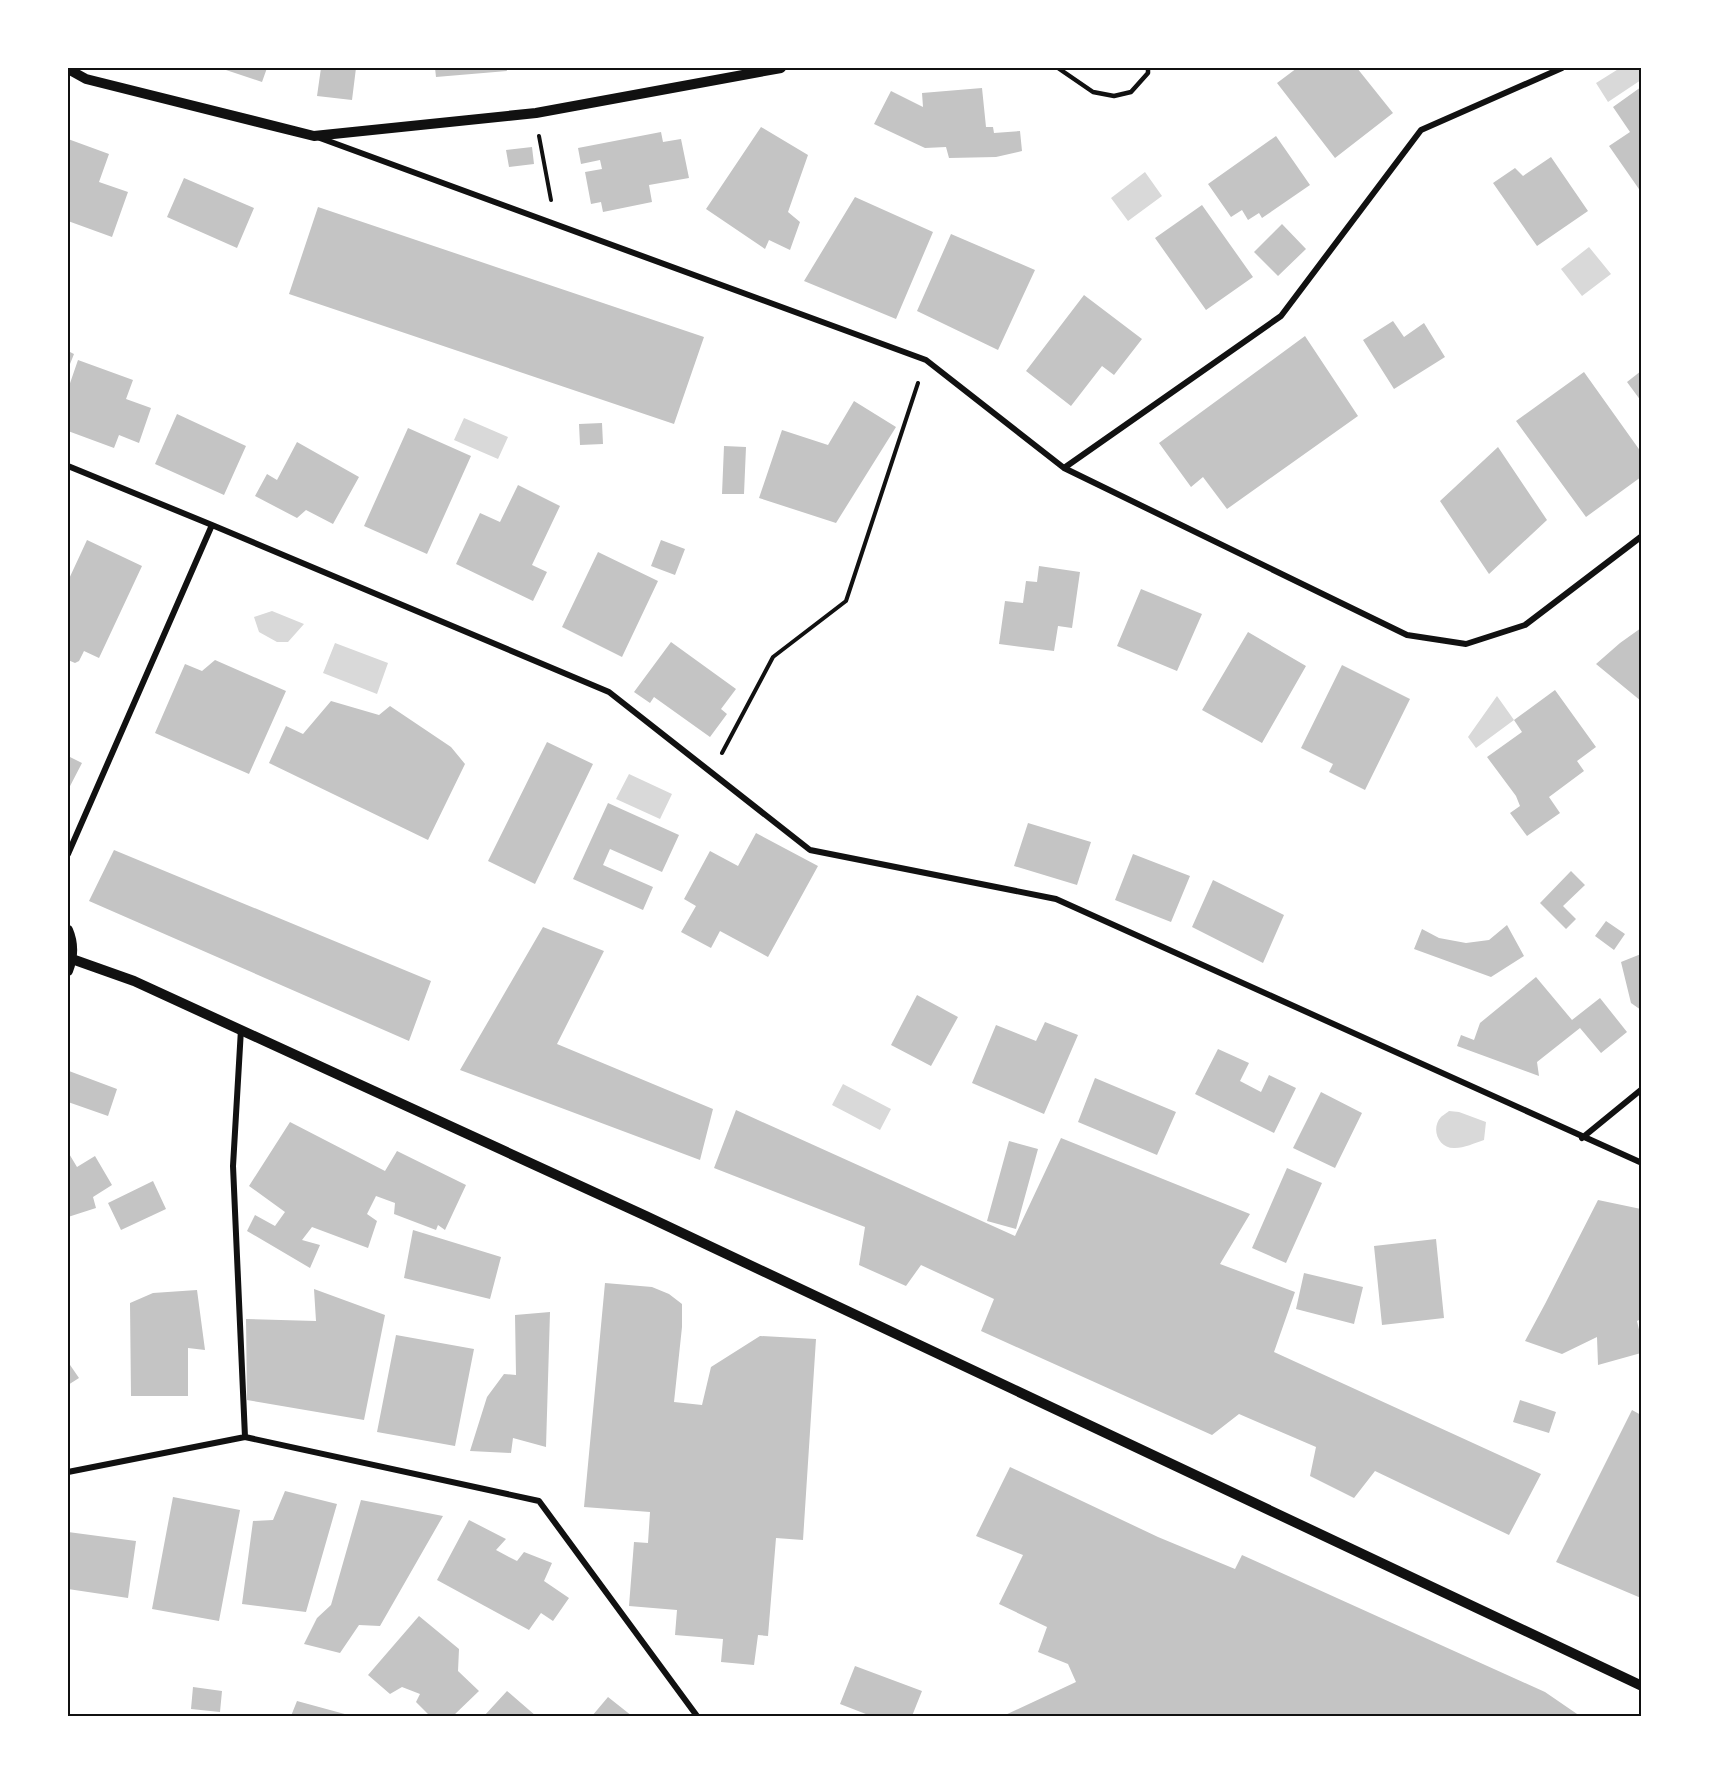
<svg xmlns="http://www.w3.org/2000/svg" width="1709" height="1784" viewBox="0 0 1709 1784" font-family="Mulish,sans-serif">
	<rect width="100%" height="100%" fill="#fff"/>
	<!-- water -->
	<path fill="#d9d9d9" d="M1620,68H1641V80L1608,102L1596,83Z
		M1145,172L1162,196L1128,221L1111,198Z
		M1589,247L1611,274L1582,296L1561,269Z
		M464,418L508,437L498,459L454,440Z
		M272,611L304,624L288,642H277L259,632L254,617Z
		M335,643L388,663L377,694L323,673Z
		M1497,696L1514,720L1476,748L1468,737Z
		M629,774L672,794L660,819L616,799Z
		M843,1084L891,1109L880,1130L832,1105Z
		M1449,1111L1459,1112L1486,1122L1484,1140C1475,1143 1464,1148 1455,1148C1439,1149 1430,1129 1441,1117C1442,1116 1448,1112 1449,1111Z"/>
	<!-- building -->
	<path fill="#c4c4c4" d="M220,68H267L262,82Z
		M321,68H356L352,100L317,96Z
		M435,68H506L507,71L436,77Z
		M1297,68H1357L1393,113L1335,158L1277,83Z
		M1641,87V192L1609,146L1630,132L1613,107Z
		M982,88L986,127H993L994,133L1020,131L1022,151L996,157L949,158L946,147L925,148L874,124L891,91L923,107L922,93Z
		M761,127L808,155L788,212L800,222L790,250L769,240L765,249L706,209Z
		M661,132L663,142L681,139L689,178L649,185L652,202L603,212L601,202L591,204L585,172L602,169L600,160L581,164L578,148Z
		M1276,136L1310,185L1262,218L1259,213L1248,220L1242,210L1231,217L1208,184Z
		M68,139L109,154L99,182L128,192L112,237L68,221Z
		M532,147L534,164L509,167L506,150Z
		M1551,157L1588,211L1537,246L1493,183L1515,168L1523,176Z
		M184,178L254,208L237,248L167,217Z
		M855,197L933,232L896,319L804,281Z
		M1202,205L1253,277L1206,310L1155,238Z
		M318,207L704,337L674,424L289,294Z
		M1282,224L1306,249L1278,276L1254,252Z
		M951,234L1035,270L998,350L917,311Z
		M1084,295L1142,339L1114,375L1102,366L1071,406L1026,371Z
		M1393,321L1404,337L1424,323L1445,357L1394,389L1363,340Z
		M1305,336L1358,416L1227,509L1203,477L1191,487L1159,443Z
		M68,351L74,354L68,369Z
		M78,360L133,380L126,399L151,408L139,443L119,435L114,448L68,431V389Z
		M1641,371V401L1627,382Z
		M1584,372L1641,452V477L1586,517L1516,421Z
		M854,401L896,427L836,523L759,498L782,430L828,445Z
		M177,414L246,446L224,495L155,464Z
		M602,423L603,444L580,445L579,424Z
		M408,428L471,456L427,554L364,526Z
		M297,442L359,477L333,524L306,510L297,518L255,496L267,474L277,480Z
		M724,446L746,447L744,494H722Z
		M1498,447L1547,520L1489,574L1440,501Z
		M518,485L560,506L532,565L547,572L533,601L456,564L480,513L500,522Z
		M87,540L142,566L99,658L84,651L79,661L75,663L68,660V581Z
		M661,540L685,549L675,575L651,566Z
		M598,552L658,581L622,657L562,627Z
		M1039,566L1080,572L1072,628L1058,626L1054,651L999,644L1005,601L1023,603L1026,581L1037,582Z
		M1141,589L1202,614L1177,671L1117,646Z
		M1641,628V701L1596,664L1620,643Z
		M1248,632L1306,666L1262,743L1202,710Z
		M671,642L736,689L721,709L727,714L710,737L654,697L650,703L634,692Z
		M215,660L286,691L249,774L155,733L185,664L202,671Z
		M1342,665L1410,699L1365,790L1329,772L1333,764L1301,748Z
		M1555,690L1596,747L1577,761L1584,771L1549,797L1560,813L1527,836L1510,813L1520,806L1516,796L1487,757L1522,732L1514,720Z
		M331,701L379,715L390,706L451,747L465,764L428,840L269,763L286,726L303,734Z
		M547,742L593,764L535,884L488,861Z
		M68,756L82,763L68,790Z
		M608,803L679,835L662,872L610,849L603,865L653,887L643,910L573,879Z
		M1028,823L1091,842L1077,885L1014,866Z
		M756,833L818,866L768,957L720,931L711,948L681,932L696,906L684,899L710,851L738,866Z
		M114,850L431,981L409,1041L89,901Z
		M1133,854L1190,876L1171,922L1115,900Z
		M1571,871L1585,885L1563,906L1576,919L1566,929L1540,903Z
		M1213,880L1284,915L1263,963L1192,927Z
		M1606,921L1625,934L1614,950L1595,936Z
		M1507,925L1524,956L1491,977L1414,949L1422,929L1439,938L1466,943L1489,940Z
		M543,927L604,951L557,1044L713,1109L700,1160L460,1070Z
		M1641,954V1010L1631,1003L1621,962Z
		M1536,977L1572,1020L1600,998L1627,1032L1601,1053L1580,1028L1537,1062L1539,1076L1457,1046L1461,1035L1474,1040L1480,1023Z
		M917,995L958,1017L931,1066L891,1045Z
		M1045,1022L1078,1035L1044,1114L972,1083L996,1025L1036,1041Z
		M1218,1049L1249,1063L1240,1081L1261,1092L1269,1075L1296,1088L1274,1133L1195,1094Z
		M69,1071L117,1089L108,1116L68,1102Z
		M1095,1078L1176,1112L1157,1155L1078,1122Z
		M1321,1092L1362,1113L1335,1168L1293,1148Z
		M736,1110L1015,1236L1061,1138L1250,1214L1220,1264L1295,1292L1274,1352L1541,1474L1509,1535L1375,1471L1354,1498L1310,1476L1316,1447L1239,1414L1212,1435L981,1331L994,1299L921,1265L906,1286L859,1265L865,1227L714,1168Z
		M290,1122L385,1171L397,1151L466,1185L445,1230L438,1225L436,1230L394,1214L395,1203L376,1196L367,1214L377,1221L368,1248L312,1227L302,1240L320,1245L310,1268L247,1231L255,1215L275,1226L285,1212L249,1186Z
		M1009,1141L1038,1149L1016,1229L987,1221Z
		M68,1152L77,1167L95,1156L112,1185L93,1197L96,1208L68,1217Z
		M1287,1168L1322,1183L1286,1263L1252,1248Z
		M153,1181L166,1209L121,1230L108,1203Z
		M1598,1200L1641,1209V1319L1637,1321L1641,1338V1353L1598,1365L1597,1337L1562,1354L1525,1341L1545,1304Z
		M413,1230L501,1257L490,1299L404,1278Z
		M1436,1239L1444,1318L1382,1325L1374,1246Z
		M1304,1273L1363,1287L1354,1324L1296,1309Z
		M605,1283L652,1287L669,1294L682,1304V1327L674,1402L702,1405L711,1367L760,1336L816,1339L803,1540L776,1538L768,1636L758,1635L754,1665L721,1662L723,1639L675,1635L677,1610L629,1606L634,1542L648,1543L650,1512L584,1507Z
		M314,1289L385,1315L364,1420L247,1400L246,1319L316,1321Z
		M197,1290L205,1350L188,1348V1396H131L130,1303L153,1293Z
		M550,1312L546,1447L513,1438L511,1453L470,1451L487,1397L504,1374L516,1375L515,1315Z
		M396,1335L474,1349L455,1446L377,1432Z
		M68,1362L79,1378L68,1385Z
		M1520,1400L1556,1412L1549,1433L1513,1422Z
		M1632,1410L1641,1415V1598L1556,1562Z
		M1010,1467L1158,1537L1235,1569L1242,1555L1545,1692L1580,1716H1003L1076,1682L1068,1664L1038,1652L1047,1627L999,1604L1023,1555L976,1536Z
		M285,1491L337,1504L306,1612L242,1604L253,1521L273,1520Z
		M173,1497L240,1510L219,1621L152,1609Z
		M361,1500L443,1516L380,1626L359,1625L340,1653L304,1644L317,1618L331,1605Z
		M469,1520L506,1539L496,1550L509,1557L517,1561L524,1552L552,1563L544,1581L569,1598L553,1621L541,1613L529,1630L437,1580Z
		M68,1532L136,1541L128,1598L68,1589Z
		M419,1616L459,1649L458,1671L479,1691L453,1716H430L416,1702L420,1694L402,1687L390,1694L368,1675Z
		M855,1666L922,1691L912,1716H871L840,1704Z
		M193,1687L222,1691L220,1712L191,1709Z
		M507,1691L536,1716H484Z
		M608,1697L632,1716H592Z
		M297,1701L352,1716H291Z"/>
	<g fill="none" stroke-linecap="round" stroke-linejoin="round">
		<!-- path -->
		<path stroke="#111" stroke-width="4" d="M539,136L551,200
			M722,753L773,657L846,601L918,383"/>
		<!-- service -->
		<path stroke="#111" stroke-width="4.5" d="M1058,68L1093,92L1114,96L1131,92L1148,73V68"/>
		<!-- minor -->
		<path stroke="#111" stroke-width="6" d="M320,138L926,360L1064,468L1407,635L1466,644L1525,625L1642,536
			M68,466L212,525
			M1064,468L1281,316L1421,130L1562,68
			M68,854L212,525L609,692L810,850L1056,899L1642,1163
			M1582,1138L1642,1089
			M245,1437L539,1501L697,1716
			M68,1472L245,1437L233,1166L241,1029"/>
		<!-- tertiary -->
		<path stroke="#111" stroke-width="10" d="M68,69L86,79L314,136L536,113L781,68
			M68,930C74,944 73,958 68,971
			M72,959L134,981L646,1216L1642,1686"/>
	</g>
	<!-- border -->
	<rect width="1709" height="1784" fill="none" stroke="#ffffff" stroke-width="138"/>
	<rect x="69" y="69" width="1571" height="1646" fill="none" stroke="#111" stroke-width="2"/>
</svg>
